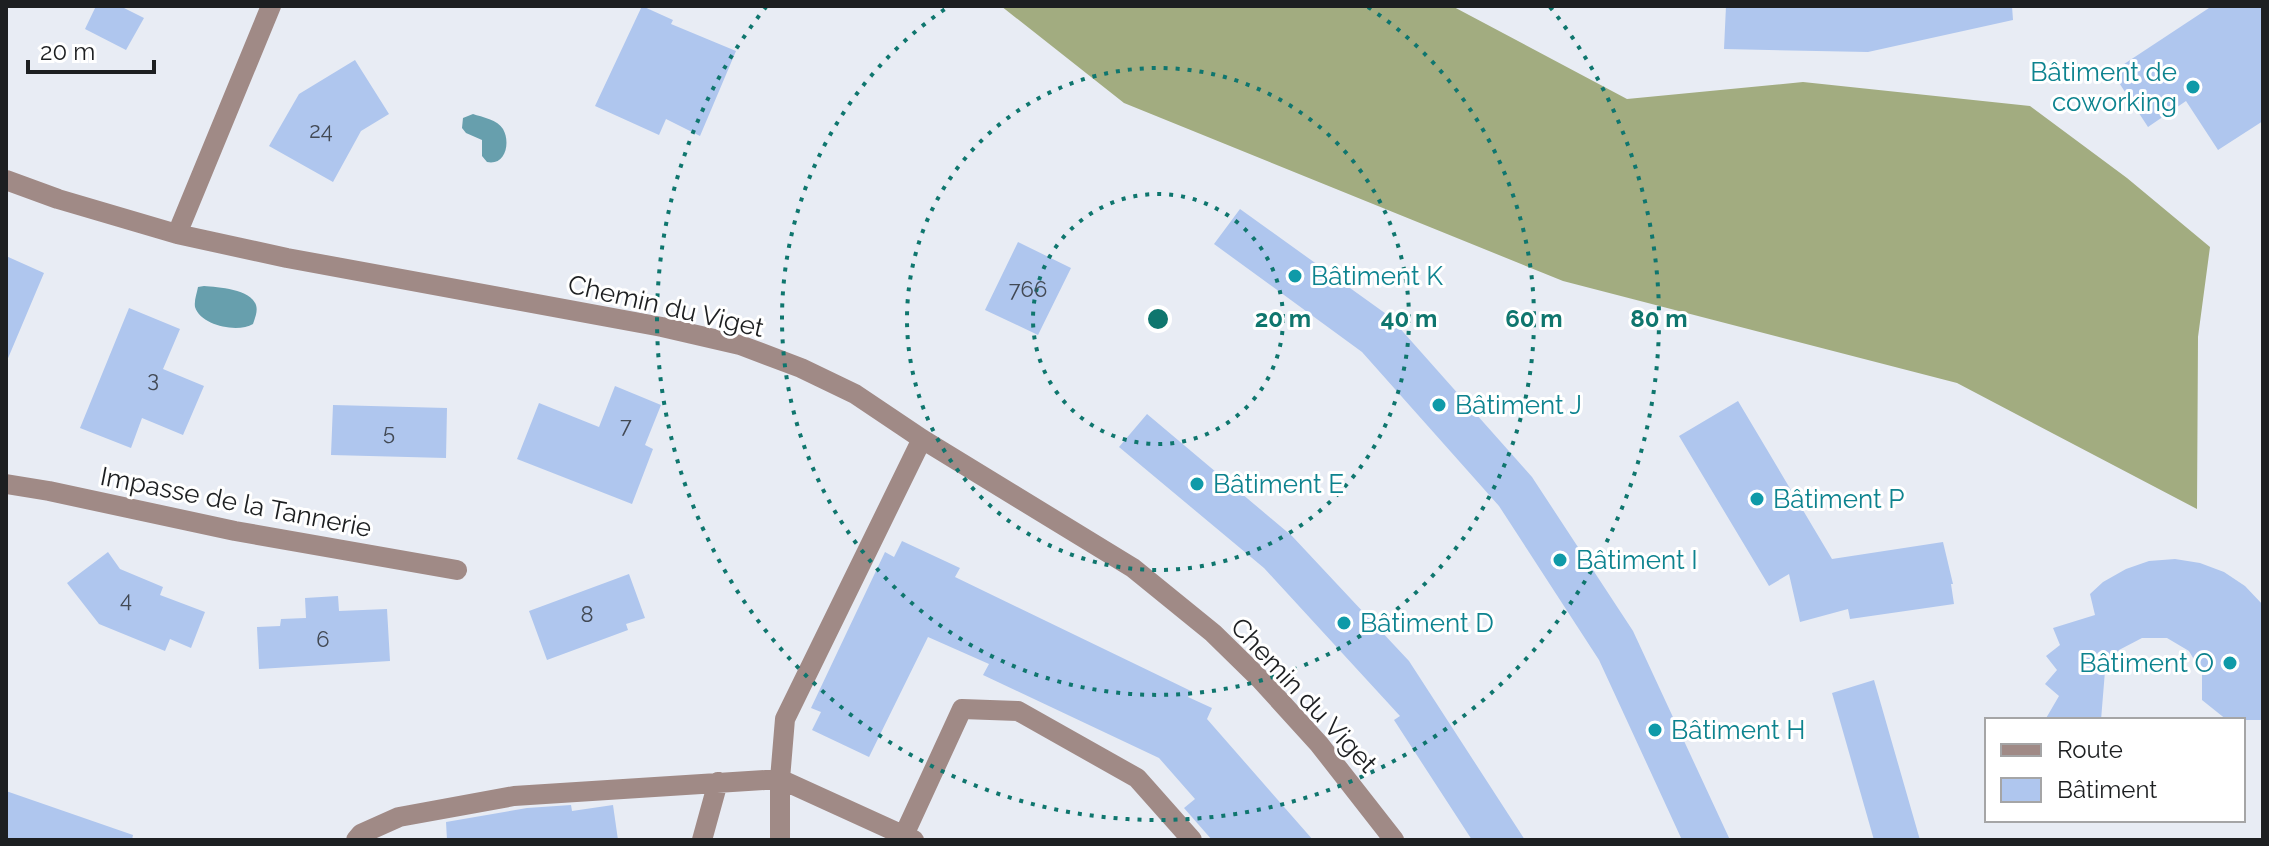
<svg xmlns="http://www.w3.org/2000/svg" width="2269" height="846" viewBox="0 0 2269 846" font-family="Raleway,sans-serif">
	<rect width="100%" height="100%" fill="#e8ecf4"/>
	<!-- forest -->
	<path fill="#a2ac80" d="M1001,6H1452L1627,99L1803,82L2030,106L2127,178L2210,247L2198,337L2197,509L1957,383L1563,281L1124,103Z"/>
	<!-- water -->
	<path fill="#679fad" d="M473,114C482,117 498,120 503,129C511,143 505,166 487,162L482,156V140L466,133L462,128L463,118Z
		M204,286C218,287 251,289 256,305C258,311 255,318 253,324C238,333 201,326 195,307C194,300 197,293 198,287Z"/>
	<!-- building -->
	<path fill="#afc6ee" d="M96,6H120L144,18L126,50L85,29Z
		M642,6L673,20L671,24L736,51L700,136L666,119L659,135L595,106Z
		M1726,6H2012L2013,20L1868,52L1724,49Z
		M2212,6H2263V121L2218,150L2186,101L2148,127L2112,72Z
		M355,60L389,114L361,131L333,182L269,146L299,94Z
		M1240,209L1389,316L1532,477L1633,631L1730,840H1682L1599,660L1499,506L1362,352L1214,244Z
		M1018,242L1071,268L1038,335L985,310Z
		M6,256L44,273L6,363Z
		M129,308L180,329L163,369L204,386L183,435L142,418L131,448L80,428Z
		M615,386L661,405L645,445L653,449L632,504L517,459L539,403L599,427Z
		M1738,401L1832,559L1943,542L1953,584H1951L1954,604L1850,619L1848,609L1800,622L1789,574L1769,586L1679,436Z
		M333,405L447,408L446,458L331,455Z
		M1147,414L1292,536L1409,661L1525,840H1472L1394,720L1400,716L1264,568L1119,447Z
		M902,541L960,568L955,577L1191,691L1188,697L1212,708L1207,719L1313,840H1212L1184,808L1195,799L1159,758L983,675L989,664L928,637L869,757L812,730L821,712L811,708L846,634L885,552L894,557Z
		M108,552L120,569L163,587L160,595L205,612L191,648L170,639L165,651L99,624L67,583Z
		M2175,559L2200,563L2224,572L2245,586L2263,605V720H2227L2202,700V673L2189,651L2167,638H2142L2119,650L2105,671L2101,720H2045L2059,696L2045,684L2057,670L2046,656L2060,645L2053,628L2095,615L2090,594L2103,582L2126,569L2149,561Z
		M629,574L645,618L626,624L628,630L547,660L529,611Z
		M338,596L339,611L387,609L390,661L259,669L257,627L280,626L281,619L306,618L305,598Z
		M1874,680L1920,840H1874L1832,693Z
		M6,791L133,835L132,840H6Z
		M571,805L572,811L613,805L618,840H447L446,822L527,808Z"/>
	<g fill="none" stroke-linecap="round" stroke-linejoin="round">
		<!-- minor -->
		<path stroke="#a08a86" stroke-width="20" d="M6,180L58,199L177,234L287,258L662,327L740,345L801,368L855,394L922,439L1133,568L1213,633L1260,679L1319,744L1394,840
			M177,234L271,6
			M6,484L49,491L235,531L457,570
			M904,835L962,709L1018,711L1137,778L1192,840
			M356,840L361,834L399,817L514,796L780,779L914,840
			M702,840L718,782
			M780,840V779L785,719L922,439"/>
	</g>
	<!-- distance rings -->
	<g fill="none" stroke="#0f766e" stroke-width="4" stroke-dasharray="4 8">
		<circle cx="1158" cy="319" r="125"/>
		<circle cx="1158" cy="319" r="251"/>
		<path d="M1368 7A376 376 0 1 1 948 7"/>
		<path d="M1550 7A501 501 0 1 1 766 7"/>
	</g>
	<!-- markers -->
	<g fill="#0f9aa8" stroke="#fff" stroke-width="3">
		<circle cx="2193" cy="87" r="8"/>
		<circle cx="1295" cy="276" r="8"/>
		<circle cx="1439" cy="405" r="8"/>
		<circle cx="1197" cy="484" r="8"/>
		<circle cx="1757" cy="499" r="8"/>
		<circle cx="1560" cy="560" r="8"/>
		<circle cx="1344" cy="623" r="8"/>
		<circle cx="2230" cy="663" r="8"/>
		<circle cx="1655" cy="730" r="8"/>
	</g>
	<g text-anchor="middle" dominant-baseline="central" stroke-width="6" stroke-linejoin="round" paint-order="stroke">
		<!-- number labels -->
		<g font-size="22" fill="#424954">
			<text x="321" y="130">24</text>
			<text x="1028" y="289">766</text>
			<text x="153" y="379">3</text>
			<text x="626" y="425">7</text>
			<text x="389" y="432">5</text>
			<text x="126" y="599">4</text>
			<text x="587" y="614">8</text>
			<text x="323" y="639">6</text>
		</g>
		<!-- culture labels -->
		<g font-size="26" fill="#0d838f" stroke="#fff" text-anchor="start">
			<text x="2177" y="72" text-anchor="end">Bâtiment de<tspan x="2177" dy="30">coworking</tspan></text>
			<text x="1311" y="276">Bâtiment K</text>
			<text x="1455" y="405">Bâtiment J</text>
			<text x="1213" y="484">Bâtiment E</text>
			<text x="1773" y="499">Bâtiment P</text>
			<text x="1576" y="560">Bâtiment I</text>
			<text x="1360" y="623">Bâtiment D</text>
			<text x="2214" y="663" text-anchor="end">Bâtiment O</text>
			<text x="1671" y="730">Bâtiment H</text>
		</g>
		<!-- street labels -->
		<g font-size="26" fill="#1d1f21" stroke="#fff">
			<text transform="translate(666 306) rotate(13)">Chemin du Viget</text>
			<text transform="translate(236 502) rotate(11)">Impasse de la Tannerie</text>
			<text transform="translate(1304 695) rotate(47)">Chemin du Viget</text>
		</g>
	</g>
	<circle cx="1158" cy="319" r="12" fill="#0f766e" stroke="#fff" stroke-width="4"/>
	<g font-size="24" text-anchor="middle" font-weight="bold" fill="#0f766e" stroke="#fff" stroke-width="6" stroke-linejoin="round" paint-order="stroke">
		<text x="1283" y="327">20 m</text>
		<text x="1409" y="327">40 m</text>
		<text x="1534" y="327">60 m</text>
		<text x="1659" y="327">80 m</text>
	</g>
	<!-- border -->
	<rect width="2269" height="846" fill="none" stroke="#1d1f21" stroke-width="16"/>
	<!-- legend -->
	<rect x="1985" y="718" width="260" height="104" fill="#ffffff" stroke="#a5a5a6" stroke-width="2"/>
	<rect x="2001" y="744" width="40" height="12" fill="#a08a86" stroke="#a5a5a6" stroke-width="2"/>
	<text x="2057" y="758" font-size="24" fill="#1d1f21">Route</text>
	<rect x="2001" y="778" width="40" height="24" fill="#afc6ee" stroke="#a5a5a6" stroke-width="2"/>
	<text x="2057" y="798" font-size="24" fill="#1d1f21">Bâtiment</text>
	<!-- scale -->
	<path d="M28 60v12h126v-12" fill="none" stroke="#1d1f21" stroke-width="4"/>
	<text x="40" y="60" font-size="24" fill="#1d1f21" stroke="#ffffff" stroke-width="6" paint-order="stroke">20 m</text>
</svg>
